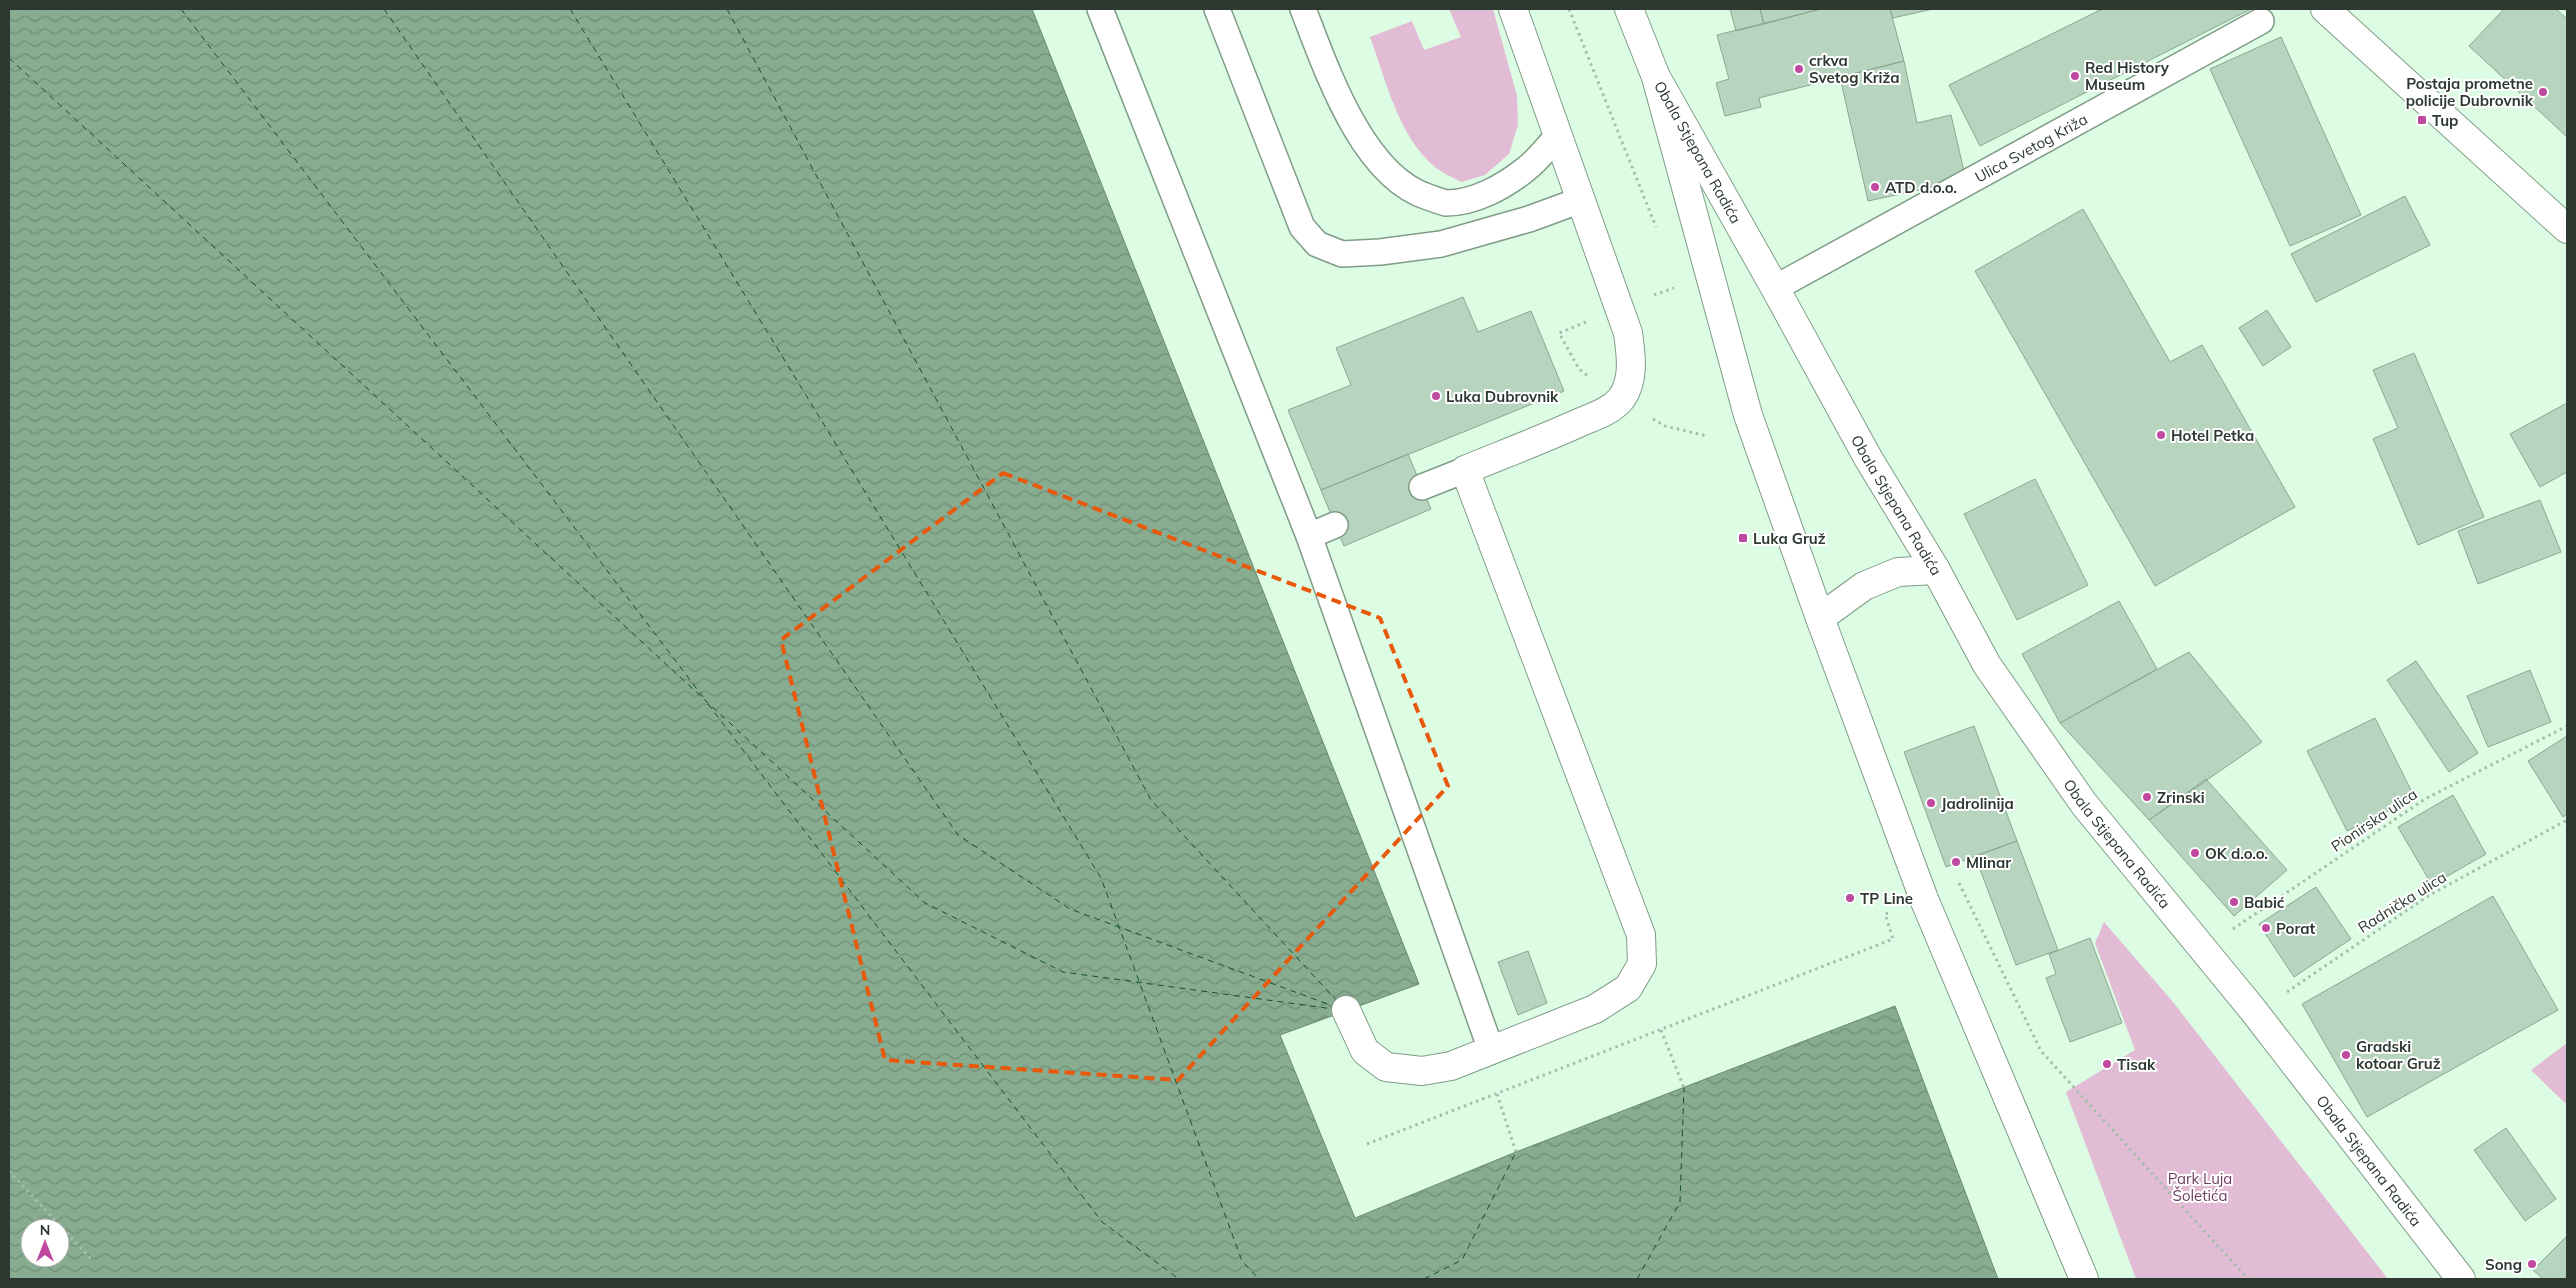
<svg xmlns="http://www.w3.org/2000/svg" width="2576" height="1288" viewBox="0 0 2576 1288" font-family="Mulish,sans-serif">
	<defs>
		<pattern id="water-waves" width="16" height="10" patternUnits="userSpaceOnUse" patternTransform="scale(1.25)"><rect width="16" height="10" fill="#87ac90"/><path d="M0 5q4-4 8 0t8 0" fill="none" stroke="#6f8d76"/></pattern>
	</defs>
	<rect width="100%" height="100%" fill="#ddfce4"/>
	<!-- green -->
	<path fill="#e2bbd4" d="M1449,9H1493L1517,96L1518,125L1509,154L1485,175L1461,182C1453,177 1442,173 1435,167C1398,136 1386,80 1370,37L1412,21L1424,50L1461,37Z
		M2104,922L2173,1002L2388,1279H2136L2066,1092L2135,1050L2095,943Z
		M2567,1043V1105L2531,1070Z"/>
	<!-- water -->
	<path fill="url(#water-waves)" stroke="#6c8a73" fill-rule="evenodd" d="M9,9H1032L1419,984L1280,1035L1355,1218L1516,1152L1895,1006L1998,1279H9ZM30,1228H60V1258H30Z"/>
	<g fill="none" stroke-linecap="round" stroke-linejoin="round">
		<!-- ferry -->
		<path stroke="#13502b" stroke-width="1" stroke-dasharray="6 5" stroke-linecap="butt" d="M181,9L703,697
			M384,9L958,835L1070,909L1333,1006
			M570,9L1101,878L1242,1261L1259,1279
			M727,9L1151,800L1337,1001
			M9,58L925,903L1063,972L1333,1009
			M708,704L1102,1222L1179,1279
			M1424,1279L1462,1260L1516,1152
			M1637,1279L1680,1202L1684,1088"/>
	</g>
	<!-- building -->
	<path fill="#b7d5be" stroke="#8ba791" d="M1730,9H1760L1764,24L1736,31Z
		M1760,9H1821L1764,24Z
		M1821,9H1890L1904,61L1759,98L1761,107L1725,116L1716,83L1729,79L1717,35Z
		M1890,9H1933L1893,18Z
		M2102,9H2251L1980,146L1949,85Z
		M2504,9H2556L2567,19V137L2469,46Z
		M2281,37L2361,215L2290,246L2210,69Z
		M1904,61L1917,123L1951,115L1966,180L1868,201L1840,77Z
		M2405,196L2430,245L2316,302L2291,254Z
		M2083,209L2170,362L2202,345L2295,507L2155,586L1975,271Z
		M1463,297L1478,332L1531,311L1564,391L1321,490L1288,410L1351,385L1336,348Z
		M2267,310L2291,347L2263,366L2239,328Z
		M2414,353L2484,517L2418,545L2373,439L2398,428L2373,370Z
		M2567,403V472L2540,487L2510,434Z
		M1408,454L1431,509L1344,546L1321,490Z
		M2035,479L2088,585L2017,620L1964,514Z
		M2540,500L2561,552L2478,584L2458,531Z
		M2119,601L2157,669L2060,723L2022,654Z
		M2189,652L2262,742L2149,820L2060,723Z
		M2416,661L2478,753L2449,772L2387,680Z
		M2530,670L2551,722L2488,747L2467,696Z
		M2375,718L2415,798L2347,831L2307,751Z
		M1974,726L2017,841L1946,867L1904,752Z
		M2567,736V814L2563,817L2528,761Z
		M2206,779L2287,870L2234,916L2149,820Z
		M2453,795L2486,854L2432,885L2398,827Z
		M2017,841L2058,950L2016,965L1975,856Z
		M2316,887L2351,939L2294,977L2259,924Z
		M2493,896L2558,1010L2367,1117L2302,1004Z
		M2090,938L2122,1023L2070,1042L2046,978L2056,974L2049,954Z
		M1528,951L1547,1003L1518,1015L1498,962Z
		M2506,1128L2556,1199L2525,1221L2474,1150Z
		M2567,1236V1279H2543L2533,1270Z"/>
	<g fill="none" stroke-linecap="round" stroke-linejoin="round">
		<defs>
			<g id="lane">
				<path d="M1100,9L1309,536L1491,1050"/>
				<path d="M1217,9L1302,227L1317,244L1342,254L1380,252L1441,244L1529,219L1581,200"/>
				<path d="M1303,9C1326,68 1362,176 1428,197C1434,199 1441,202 1446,203C1475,203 1505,186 1526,169C1538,160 1548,146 1558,136"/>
				<path id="s1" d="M1775,288L2261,21"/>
				<path d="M1422,487L1465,470"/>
				<path d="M1309,536L1335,525"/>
			</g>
			<path id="street" d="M1346,1010L1365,1051L1386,1067L1422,1071L1451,1066L1595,1009L1628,988L1642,964L1641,935L1465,470C1504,454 1543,439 1581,422C1595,416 1611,411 1621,399C1635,380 1631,355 1628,333L1513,9"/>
			<g id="secondary">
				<path d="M1629,9L1656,77L1748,415L1820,618L1924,899L2084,1279"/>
				<path d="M2325,9L2567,229"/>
				<path id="s2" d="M1656,77L1775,288L1868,458L1936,570L1987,665L2084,804L2253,1010L2461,1279"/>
				<path d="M1820,618L1864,586L1898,572L1936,570"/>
			</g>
		</defs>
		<!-- lane casing -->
		<use href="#lane" stroke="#809c87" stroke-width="28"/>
		<!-- street casing -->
		<use href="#street" stroke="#809c87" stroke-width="30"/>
		<!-- secondary casing -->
		<use href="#secondary" stroke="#809c87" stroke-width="30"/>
		<!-- path -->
		<path stroke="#a5beab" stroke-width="3" stroke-dasharray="2.5 4" stroke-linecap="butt" d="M1569,9L1656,227
			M1654,295L1674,288
			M1586,322L1559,333L1579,369L1589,377
			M1653,419L1665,426L1707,436
			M1959,883L2041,1051L2248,1279
			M2233,929L2425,799L2567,726
			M2287,992L2428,896L2567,820
			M1661,1030L1684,1088
			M1497,1094L1516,1152
			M1367,1144L1893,939L1885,914L1889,913
			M9,1171L92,1260"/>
		<!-- lane -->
		<use href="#lane" stroke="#fff" stroke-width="25"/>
		<!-- street -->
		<use href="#street" stroke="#fff" stroke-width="28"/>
		<!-- secondary -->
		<use href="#secondary" stroke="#fff" stroke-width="28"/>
	</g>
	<!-- marked area -->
	<path fill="none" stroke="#e8590c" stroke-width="4" stroke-dasharray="10 6" stroke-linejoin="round" d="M1003,473L1380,618L1448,786L1178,1080L885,1060L781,640Z"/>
	<!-- markers -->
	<g fill="#bf499f" stroke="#fff" stroke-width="2">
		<circle cx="1799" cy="69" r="5"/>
		<circle cx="2075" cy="76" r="5"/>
		<circle cx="2543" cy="92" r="5"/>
		<rect x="2417" y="115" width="10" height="10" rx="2.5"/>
		<circle cx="1875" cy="187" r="5"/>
		<circle cx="1436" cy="396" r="5"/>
		<circle cx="2161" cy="435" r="5"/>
		<rect x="1738" y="533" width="10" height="10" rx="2.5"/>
		<circle cx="2147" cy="797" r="5"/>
		<circle cx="1931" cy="803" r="5"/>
		<circle cx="2195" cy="853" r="5"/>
		<circle cx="1956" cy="862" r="5"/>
		<circle cx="1850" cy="898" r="5"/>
		<circle cx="2234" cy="902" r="5"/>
		<circle cx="2266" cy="928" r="5"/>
		<circle cx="2346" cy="1055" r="5"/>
		<circle cx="2107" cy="1064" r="5"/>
		<circle cx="2532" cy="1264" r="5"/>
	</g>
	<g text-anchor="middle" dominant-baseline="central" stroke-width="4" stroke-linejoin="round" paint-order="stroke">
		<!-- poi labels -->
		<g font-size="15" font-weight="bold" fill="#2d3930" stroke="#fff" text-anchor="start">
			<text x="1809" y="60">crkva<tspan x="1809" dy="17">Svetog Križa</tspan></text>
			<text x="2085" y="67">Red History<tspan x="2085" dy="17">Museum</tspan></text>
			<text x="2533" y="83" text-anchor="end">Postaja prometne<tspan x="2533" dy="17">policije Dubrovnik</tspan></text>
			<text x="2432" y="120">Tup</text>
			<text x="1885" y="187">ATD d.o.o.</text>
			<text x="1446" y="396">Luka Dubrovnik</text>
			<text x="2171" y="435">Hotel Petka</text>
			<text x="1753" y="538">Luka Gruž</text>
			<text x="2157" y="797">Zrinski</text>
			<text x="1941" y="803">Jadrolinija</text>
			<text x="2205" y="853">OK d.o.o.</text>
			<text x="1966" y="862">Mlinar</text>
			<text x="1860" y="898">TP Line</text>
			<text x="2244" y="902">Babić</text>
			<text x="2276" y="928">Porat</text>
			<text x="2356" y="1046">Gradski<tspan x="2356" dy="17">kotoar Gruž</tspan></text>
			<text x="2117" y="1064">Tisak</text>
			<text x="2522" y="1264" text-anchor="end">Song</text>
		</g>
		<!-- street labels -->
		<g font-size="15" fill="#2d3930" stroke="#fff">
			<text stroke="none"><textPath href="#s1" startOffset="292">Ulica Svetog Križa</textPath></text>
			<text stroke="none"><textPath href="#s2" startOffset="86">Obala Stjepana Radića</textPath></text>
			<text stroke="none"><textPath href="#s2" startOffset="491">Obala Stjepana Radića</textPath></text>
			<text transform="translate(2374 820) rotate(-34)">Pionirska ulica</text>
			<text stroke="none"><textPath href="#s2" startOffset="896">Obala Stjepana Radića</textPath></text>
			<text transform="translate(2402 902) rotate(-32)">Radnička ulica</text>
			<text stroke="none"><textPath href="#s2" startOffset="1301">Obala Stjepana Radića</textPath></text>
		</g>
		<!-- park labels -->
		<g font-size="15" fill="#703d61" stroke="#fff">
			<text x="2200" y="1178">Park Luja<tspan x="2200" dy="17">Šoletića</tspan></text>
		</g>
	</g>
	<!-- border -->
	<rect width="2576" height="1288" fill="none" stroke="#2d3930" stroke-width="20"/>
	<!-- north arrow -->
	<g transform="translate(45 1243)"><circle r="24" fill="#ffffff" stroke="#abb0ac"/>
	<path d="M0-4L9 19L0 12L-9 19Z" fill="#bf499f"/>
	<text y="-8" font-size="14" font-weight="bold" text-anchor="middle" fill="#2d3930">N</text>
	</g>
</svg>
